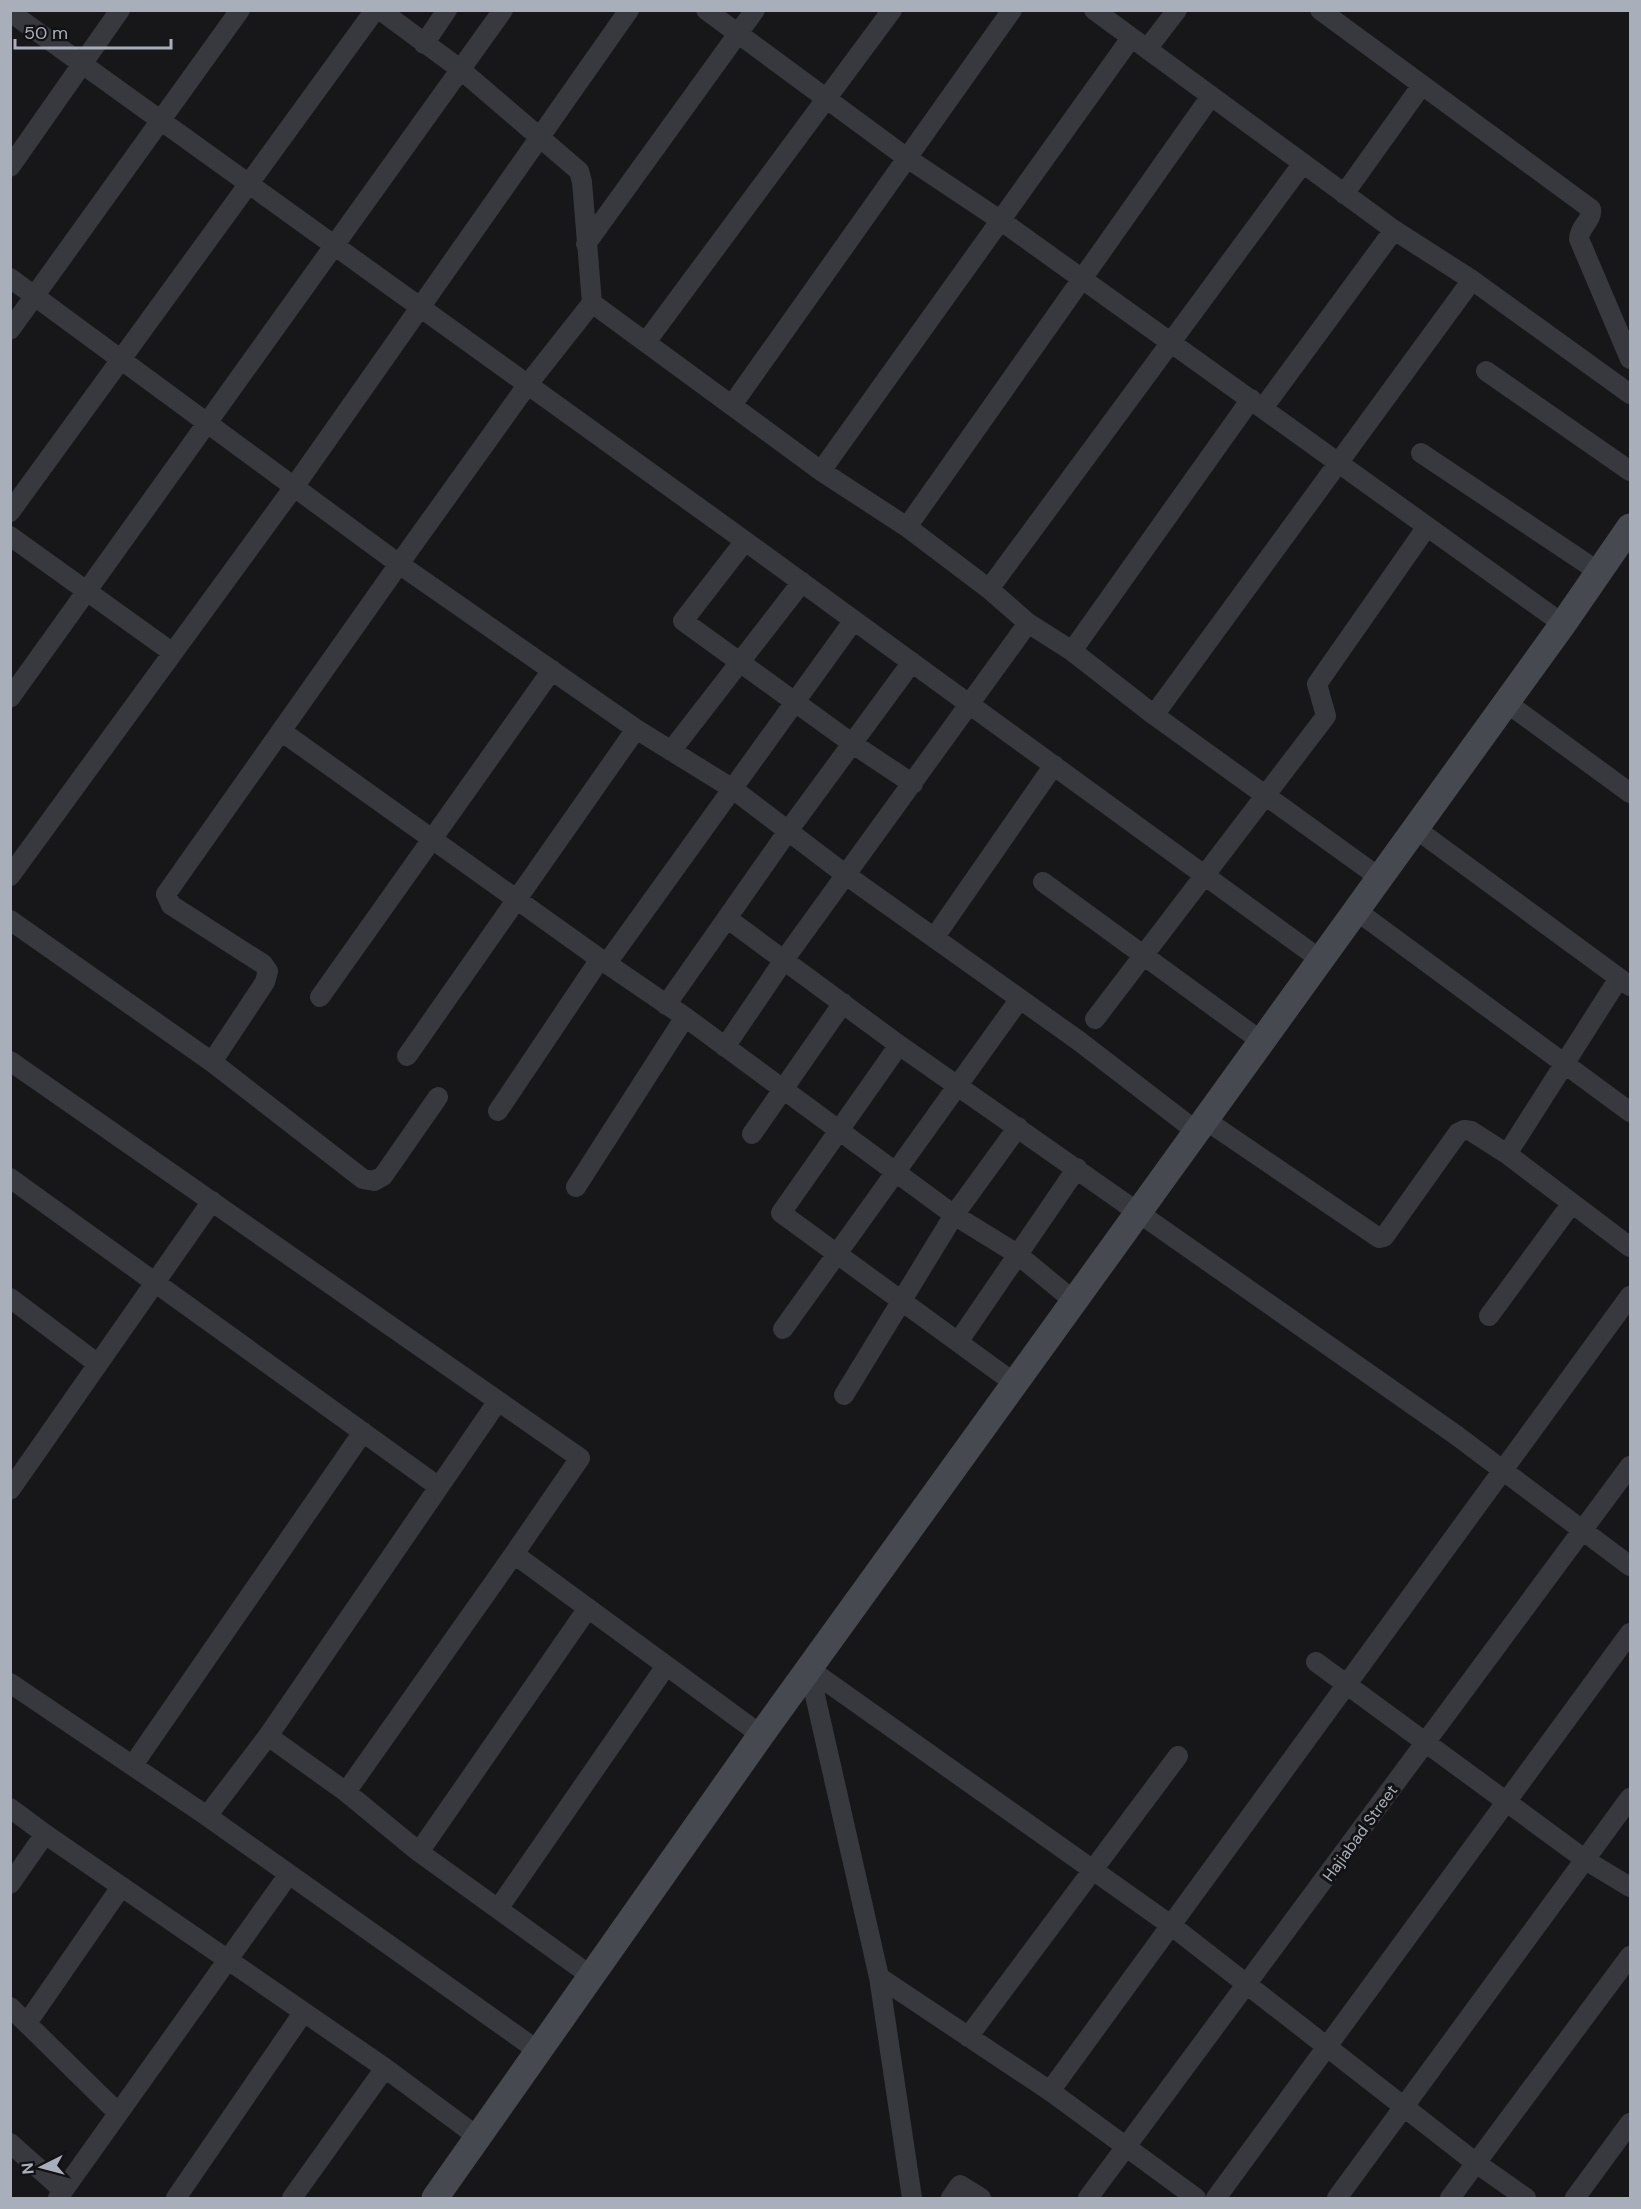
<svg xmlns="http://www.w3.org/2000/svg" width="1641" height="2209" viewBox="0 0 1641 2209" font-family="'DM Sans',sans-serif">
	<rect width="100%" height="100%" fill="#171719"/>
	<g fill="none" stroke-linecap="round" stroke-linejoin="round">
		<!-- street -->
		<path stroke="#38393f" stroke-width="20" d="M706,10L907,158L1000,220L1563,624
			M1094,10L1394,230L1472,280L1630,394
			M1320,10L1591,209C1593,220 1579,227 1579,239L1630,359
			M10,12L745,541L1321,960
			M424,44L447,10
			M1147,49L1177,10
			M10,167L120,10
			M1344,194L1422,85
			M586,244L755,10
			M10,278L399,564L636,729L733,789L846,875L1079,1041L1196,1131
			M592,303L821,471L907,527L989,589L1028,623L1072,651L1154,715L1380,878
			M10,330L240,10
			M646,342L892,10
			M1486,371L1630,471
			M732,405L1012,10
			M1263,408L1394,230
			M1421,453L1599,572
			M821,471L1131,38
			M10,512L375,10
			M907,527L1211,96
			M10,536L173,653
			M745,541L683,621L853,744L913,784
			M989,589L1303,163
			M1072,651L1251,399
			M10,698L503,10
			M1507,703L1630,793
			M1154,715L1472,280
			M281,731L600,959L685,1017L954,1215L1017,1254L1074,1301
			M671,751L802,582
			M1416,829L1630,986
			M10,876L294,487L629,10
			M1043,882L1261,1041
			M1357,911L1630,1112
			M728,919L899,1045L1456,1435L1630,1566
			M10,920L212,1062L265,982L268,971L263,964L171,905L166,894L399,564L528,384L592,303L582,182L579,171L460,69L380,10
			M934,938L1054,765
			M607,963L854,620
			M320,997L552,670
			M666,1005L788,831L912,662
			M1095,1019L1326,716L1317,684L1426,528
			M899,1045L781,1213L1014,1383
			M725,1047L784,960L1028,623
			M407,1056L636,729
			M10,1061L580,1458L514,1554L761,1735
			M212,1062L363,1179L374,1181L383,1176L438,1097
			M498,1111L600,959
			M1204,1119L1379,1238L1384,1237L1458,1133L1464,1130L1471,1131L1507,1154L1630,1247
			M752,1134L843,1003
			M1507,1154L1619,978
			M10,1178L439,1487
			M576,1187L685,1017
			M10,1298L98,1364
			M1489,1316L1572,1203
			M783,1329L1019,1000
			M958,1342L1077,1168
			M844,1395L954,1215L1018,1127
			M10,1490L212,1201
			M1316,1662L1587,1861L1630,1887
			M809,1669L1172,1926L1476,2163L1526,2198
			M809,1669L879,1977L912,2198
			M10,1683L207,1816L537,2050
			M268,1736L346,1792L419,1852L591,1976
			M133,1765L363,1432
			M346,1792L514,1554
			M10,1808L45,1834L385,2068L478,2137
			M207,1816L268,1736L498,1401
			M419,1852L588,1608
			M10,1884L45,1834
			M498,1909L666,1666
			M879,1977L1050,2091L1196,2198
			M10,2007L117,2112
			M27,2023L121,1887
			M968,2037L1178,1756
			M1050,2091L1630,1296
			M10,2143L63,2190
			M58,2198L289,1874
			M176,2198L303,2013
			M292,2198L385,2068
			M951,2198L960,2185L981,2198
			M1088,2198L1630,1466
			M1216,2198L1630,1633
			M1337,2198L1630,1798
			M1450,2198L1630,1956
			M1575,2198L1630,2123"/>
		<!-- secondary -->
		<path stroke="#46494f" stroke-width="27" d="M435,2198L761,1735L1563,624L1630,527"/>
	</g>
	<g text-anchor="middle" dominant-baseline="central" stroke-width="6" stroke-linejoin="round" paint-order="stroke">
		<!-- street labels -->
		<g font-size="16" fill="#a9afba" stroke="#121214">
			<text transform="translate(1360 1833) rotate(-54)">Hajiabad Street</text>
		</g>
	</g>
	<!-- border -->
	<rect width="1641" height="2209" fill="none" stroke="#a9afba" stroke-width="24"/>
	<!-- north arrow -->
	<g transform="translate(42 2167) rotate(264)" stroke="#121214" stroke-width="4.5" paint-order="stroke">
	<path d="M0-4.5L10 22L0 15L-10 22Z" fill="#a9afba"/>
	<text y="-9" font-size="16" font-weight="bold" text-anchor="middle" fill="#a9afba">N</text>
	</g>
	<!-- scale -->
	<path d="M15 39v9h156v-9" fill="none" stroke="#a9afba" stroke-width="3"/>
	<text x="24" y="39" font-size="18" fill="#a9afba" stroke="#121214" stroke-width="4.5" paint-order="stroke">50 m</text>
</svg>
